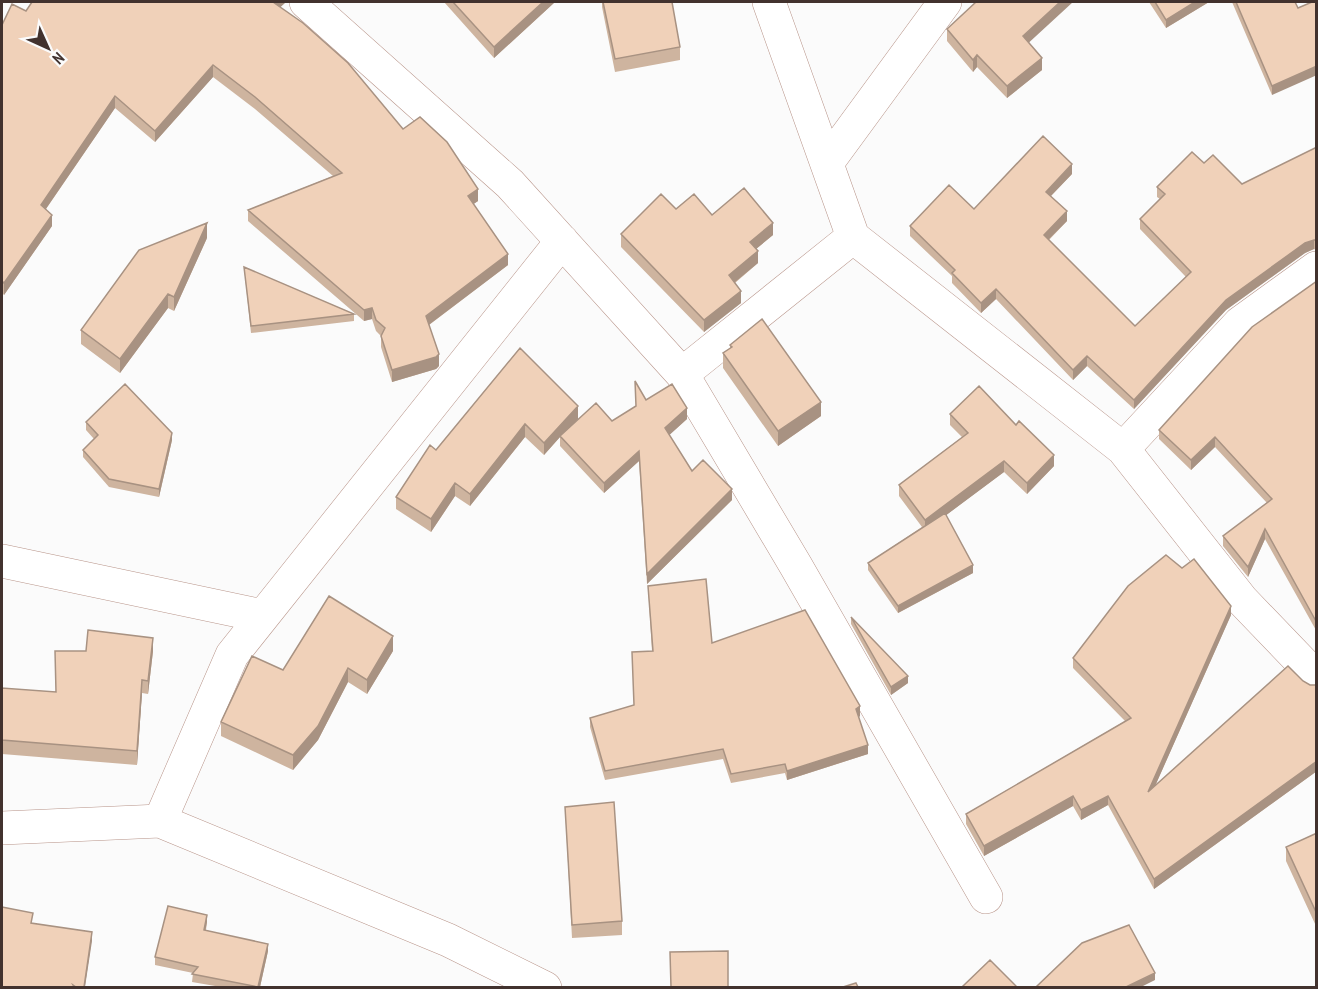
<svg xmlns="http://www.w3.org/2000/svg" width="1318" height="989" viewBox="0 0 1318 989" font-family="'PT Sans Narrow',sans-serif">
	<rect width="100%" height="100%" fill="#fbfbfb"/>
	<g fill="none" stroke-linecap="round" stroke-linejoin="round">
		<defs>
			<path id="minor" d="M306,2L510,184L682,374L796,566L986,897
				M769,2L853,237L1123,449L1242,600L1316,677
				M827,163L945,2
				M682,374L853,237
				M1123,449L1240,323L1316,268
				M2,561L263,616
				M160,821L232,655L562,241
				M2,828L160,821L448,940L545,988"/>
		</defs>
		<!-- minor casing -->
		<use href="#minor" stroke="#b89489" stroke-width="34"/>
		<!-- minor -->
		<use href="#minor" stroke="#fff" stroke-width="33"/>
	</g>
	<!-- wall -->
	<path fill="#ceb49f" d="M32,2H286L280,7L403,129L478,201L473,204L508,265L429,325L439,366L436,369L392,382L381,347V336L376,331L372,319L364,321L248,221V210L333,176L255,109L213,77L155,142L115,108L46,209L52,226L4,295L2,293V25L26,11Z
		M444,2H555L494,58Z
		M602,2H672L680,47V60L615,72L602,7Z
		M1149,2H1209L1166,28Z
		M1232,2H1295L1272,95Z
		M947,29L1028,43L1042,70L1007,98L977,67L973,72L947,41Z
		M1317,147V250L1314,249L1305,253L1226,310L1134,409L1087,366L1073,380L996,299L981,313L952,283V276L910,236V226L974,209L1072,174L1051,196L1067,221L1049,240L1135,326L1186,277L1140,229V219L1160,199L1157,197V187L1204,163L1242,184Z
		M676,209L712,215L773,235L756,249L758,263L735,283L741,303L704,332L621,247V234Z
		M207,238L174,311L168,308L120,373L81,344V330Z
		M244,267L354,314V321L251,333Z
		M1317,281V632L1265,539L1248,577L1223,546V536L1267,503L1215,447L1191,470L1159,439V430Z
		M730,345L821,416L778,446L723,368V353L730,348Z
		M520,348L578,419L570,427L612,421L636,406L635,381L646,400L687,419L669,435L692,471L732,500L647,584L639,461L604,493L560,446V437L544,455L525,437L470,506L455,496L431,532L396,509V497L436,450Z
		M950,414L1054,466L1027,494L1004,472L946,515L973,573L898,613L868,570V563L922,527L899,496V485L962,437L950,425Z
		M86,422L172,440L159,497L109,487L83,457V450L94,439L86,430Z
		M648,586L712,643L860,716L859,717L868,754L787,780L785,773L731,783L723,759L605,780L590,727V718L634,705L652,651Z
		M1231,615L1155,786L1303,681L1310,685H1317V771L1154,889L1108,805L1081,820L1073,806L984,856L966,824V814L1125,721L1073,668V658Z
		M851,617L908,683L891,695L851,624Z
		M153,651L148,694L142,693L137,765L2,754V688L56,692Z
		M393,651L367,694L348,682L318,740L293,770L221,736V722L283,670Z
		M565,807L622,921V935L572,938Z
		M1317,833V926H1316L1286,861V847Z
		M207,922L206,930L268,951L260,987H221L192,982L193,973L155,965V957Z"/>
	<!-- shaded-wall -->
	<path fill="#a89282" d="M273,2H286L273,14Z
		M543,2H555L494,58V47Z
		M1060,2H1073L1023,48V36Z
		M1195,2H1209L1166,28V20Z
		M977,55V67L973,72V60Z
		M1042,58V70L1007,98V86Z
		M213,65V77L155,142V131Z
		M1317,66V75L1272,95V86Z
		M115,96V108L41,216V205Z
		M1072,164V174L1046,201V192Z
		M478,189V201L468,208V196Z
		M1067,211V221L1044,244V235Z
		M52,215V226L4,295V283Z
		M207,223V238L174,311V297Z
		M773,223V235L750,254V242Z
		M1314,240V249L1305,253L1226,310L1134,409V400L1226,300L1305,243Z
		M758,251V263L729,287V275Z
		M508,254V265L426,327V316Z
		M996,289V299L981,313V303Z
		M741,291V303L704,332V320Z
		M168,294V308L120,373V359Z
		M372,308V319L364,321V310Z
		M439,354V366L436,369L392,382V370Z
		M1087,356V366L1073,380V370Z
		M821,402V416L778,446V431Z
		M578,406V419L561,437L560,436V437L544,455V443Z
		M687,408V419L665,439V428Z
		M525,424V437L470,506V494Z
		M172,433V440L159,497V489Z
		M1215,437V447L1191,470V460Z
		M639,451V461L604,493V483Z
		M1054,455V466L1027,494V483Z
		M1004,461V472L925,531V520Z
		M455,483V496L431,532V519Z
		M732,489V500L647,584V574Z
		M1265,529V539L1248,577V567Z
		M973,565V573L898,613V606Z
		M1231,606V615L1148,802V792Z
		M393,636V651L367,694V680Z
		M153,638V651L148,694V681Z
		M348,668V682L318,740L293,770V755Z
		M908,676V683L891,695V687Z
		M142,680V693L137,765V751Z
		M860,706V716L856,719V709Z
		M868,745V754L787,780V771Z
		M1317,761V771L1154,889V879Z
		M1073,796V806L984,856V846Z
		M1108,796V805L1081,820V810Z
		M207,915V922L204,937V930Z
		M92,932V941L85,987H84Z
		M268,944V951L260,987H258Z
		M1155,973V980L1141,987H1126Z"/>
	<!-- building -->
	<path fill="#f0d1b9" stroke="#a89282" stroke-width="1.5" d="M32,2H274H273L303,23L348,63L403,129L420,117L447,142L478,189L468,196L508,254L426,316L439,354L436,357L392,370L381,336L385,328L376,320L372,308L364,310L248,210L342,173L255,97L213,65L155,131L115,96L41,205L52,215L4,283L2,281V25L12,4L26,11Z
		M453,2H543L494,47Z
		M603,2H672L680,47L615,59Z
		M976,2H1060L1023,36L1042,58L1007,86L977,55L973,60L947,29Z
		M1155,2H1195L1166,20Z
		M1236,2H1295L1298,8L1312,2H1317V66L1272,86Z
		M1043,136L1072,164L1046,192L1067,211L1044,235L1135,326L1191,272L1140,219L1165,194L1157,187L1192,152L1204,163L1213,155L1242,184L1317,147V240H1314L1305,243L1226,300L1134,400L1087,356L1073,370L996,289L981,303L952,273L955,270L910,226L949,185L974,209Z
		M744,188L773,223L750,242L758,251L729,275L741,291L704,320L621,234L661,194L676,209L694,194L712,215Z
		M207,223L174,297L168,294L120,359L81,330L139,250Z
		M244,267L354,314L251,326Z
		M1317,281V623L1265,529L1248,567L1223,536L1272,499L1215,437L1191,460L1159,430L1252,327Z
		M762,319L821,402L778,431L723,353L732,347L730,345Z
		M520,348L578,406L544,443L525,424L470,494L455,483L431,519L396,497L430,445L436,450Z
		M635,381L646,400L672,384L687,408L665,428L692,471L703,460L732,489L647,574L639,451L604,483L560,436L596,403L612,421L636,406Z
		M125,384L172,433L159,489L109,479L83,450L98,435L86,422Z
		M979,386L1016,425L1019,421L1054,455L1027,483L1004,461L925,520L899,485L968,433L950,414Z
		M945,513L973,565L898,606L868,563Z
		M1166,555L1182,568L1194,559L1231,606L1148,792L1288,666L1303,681L1310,685H1317V761L1154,879L1108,796L1081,810L1073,796L984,846L966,814L1131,718L1073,658L1128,586Z
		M706,579L712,643L805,610L860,706L856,709L868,745L787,771L785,764L731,774L723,749L605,771L590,718L634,705L632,652L653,651L648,586Z
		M329,596L393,636L367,680L348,668L318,726L293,755L221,722L252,656L283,670Z
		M851,617L908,676L891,687Z
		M88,630L153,638L148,681L142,680L137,751L2,740V688L56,692L55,651H86Z
		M614,802L622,921L572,925L565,807Z
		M1317,833V912H1316L1286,847Z
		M168,906L207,915L204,930L268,944L258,987L192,974L198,967L155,957Z
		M2,907L33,913L31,923L92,932L84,987H76L73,985L74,987H2Z
		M1129,925L1155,973L1126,987H1036L1082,943Z
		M728,951V987H671L670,952Z
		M990,960L1017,987H962Z
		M856,983L858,987H843Z"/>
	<!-- border -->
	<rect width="1318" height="989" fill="none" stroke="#42322e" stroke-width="6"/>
	<!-- north arrow -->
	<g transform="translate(48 48) rotate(135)" stroke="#fbfbfb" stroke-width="4.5" paint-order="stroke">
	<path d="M0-4.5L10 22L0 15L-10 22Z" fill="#42322e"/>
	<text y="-9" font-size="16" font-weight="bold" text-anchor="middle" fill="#42322e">N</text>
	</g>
</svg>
